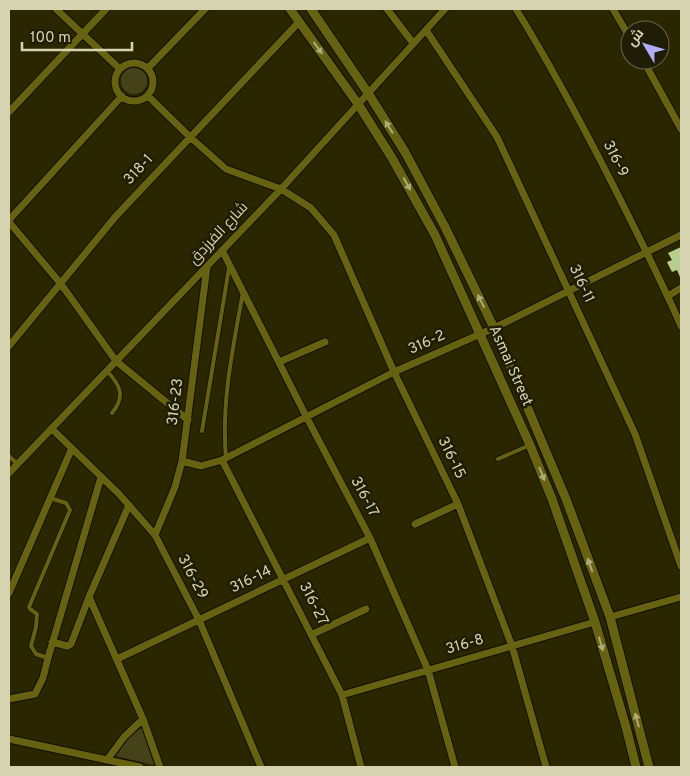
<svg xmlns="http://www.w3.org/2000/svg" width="690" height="776" viewBox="0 0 690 776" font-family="Overpass,Cairo,sans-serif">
	<rect width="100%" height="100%" fill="#2a2700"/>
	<!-- green -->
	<path fill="#45421a" d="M121 81a13 13 0 1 1 26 0a13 13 0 1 1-26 0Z
		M142,728L154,765L116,756C121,746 132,732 142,728Z"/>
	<!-- building -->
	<path fill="#b7cf8e" d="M681,247V276L680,277L677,270L672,272L667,262L672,260L668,253Z"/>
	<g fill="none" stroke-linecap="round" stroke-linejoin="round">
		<defs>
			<path id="service" d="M107,371C120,385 126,396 112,413
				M202,431L229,268
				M9,456L17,464
				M226,458C221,403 233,347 243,292
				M498,459L530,445
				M48,658L36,654L31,646L36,627L37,614L30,609L29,607L70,510L66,503L50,498"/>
			<path id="minor" d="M56,9L120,69
				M387,9L413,43
				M516,9C552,67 584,128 615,189C638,235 661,280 681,326
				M613,9L630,38
				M426,30L497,137L635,434L681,566
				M643,60L681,129
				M115 82a19 19 0 1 1 38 0a19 19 0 1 1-38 0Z
				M148,68L205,9
				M148,96L190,137L226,169L281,189L311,208L334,235L394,372L458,504L512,646L546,767
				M9,112L106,9
				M9,220L122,96
				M9,222L61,284L116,361L188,420
				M222,250L307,418L370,538L428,670L455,767
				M668,296L681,288
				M9,346L116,216L299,22
				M279,362L325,342
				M52,429L119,494L155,535L199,620L261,767
				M222,460L342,695L361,767
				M182,461L201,466L222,460L394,372L494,328L681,235
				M9,473L281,189L445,9
				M415,524L458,504
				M155,535L175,487L182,461L207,267
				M9,593L72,448
				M89,597L143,719L160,767
				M610,617L681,597
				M313,634L366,609
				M52,642L67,646L71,644L89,597L129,505
				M117,659L370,538
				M342,695L595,622
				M9,699L35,694L43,678L48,658L101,477
				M9,739L140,767
				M107,760L124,737L143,719"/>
			<path id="tertiary" d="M290,9L358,104L392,158L435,235L530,445L552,499L595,622L626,727L636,767
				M311,9L368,93L405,152L445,227L494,328L566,499L610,617L649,767"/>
		</defs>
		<!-- service casing -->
		<use href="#service" stroke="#110f00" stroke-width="5.5"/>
		<!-- minor casing -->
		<use href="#minor" stroke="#110f00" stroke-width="9"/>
		<!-- tertiary casing -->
		<use href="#tertiary" stroke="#110f00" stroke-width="11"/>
		<!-- service -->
		<use href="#service" stroke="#676112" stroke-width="4"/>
		<!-- minor -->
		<use href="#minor" stroke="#676112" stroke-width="7"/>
		<!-- tertiary -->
		<use href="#tertiary" stroke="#676112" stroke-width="9"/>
	</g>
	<!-- one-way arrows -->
	<defs><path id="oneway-solid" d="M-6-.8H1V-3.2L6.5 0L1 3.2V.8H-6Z" transform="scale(1.25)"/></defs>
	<g fill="#aeab79">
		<use href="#oneway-solid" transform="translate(318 48) rotate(54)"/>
		<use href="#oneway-solid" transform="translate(389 127) rotate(-122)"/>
		<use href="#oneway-solid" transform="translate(407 184) rotate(61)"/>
		<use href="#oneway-solid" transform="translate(481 301) rotate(-116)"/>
		<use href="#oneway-solid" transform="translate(542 474) rotate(68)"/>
		<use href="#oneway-solid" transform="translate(590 565) rotate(-110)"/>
		<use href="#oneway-solid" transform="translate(601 644) rotate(73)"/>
		<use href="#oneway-solid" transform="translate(637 720) rotate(-105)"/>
	</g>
	<g text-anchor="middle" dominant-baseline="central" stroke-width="5" stroke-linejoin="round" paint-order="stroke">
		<!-- street labels -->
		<g font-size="15" fill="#d5d3b0" stroke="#1f1d06">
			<text transform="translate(615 159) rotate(63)">316-9</text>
			<text transform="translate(139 170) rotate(-47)">318-1</text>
			<text transform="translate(219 234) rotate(-47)">شارع الفرزدق</text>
			<text transform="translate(581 284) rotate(65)">316-11</text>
			<text transform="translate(427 343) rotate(-24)">316-2</text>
			<text transform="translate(510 366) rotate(66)">Asmai Street</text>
			<text transform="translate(176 402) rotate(-83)">316-23</text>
			<text transform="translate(451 458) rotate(64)">316-15</text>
			<text transform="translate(364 497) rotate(62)">316-17</text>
			<text transform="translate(192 577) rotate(62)">316-29</text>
			<text transform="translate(251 580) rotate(-26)">316-14</text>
			<text transform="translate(313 604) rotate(63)">316-27</text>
			<text transform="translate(465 645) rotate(-16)">316-8</text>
		</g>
	</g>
	<!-- border -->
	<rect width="690" height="776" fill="none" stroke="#d5d3b0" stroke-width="20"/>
	<!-- north arrow -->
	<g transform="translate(645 45) rotate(308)"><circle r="24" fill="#1f1d06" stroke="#68664a"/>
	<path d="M0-4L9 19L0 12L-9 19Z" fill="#b0aefa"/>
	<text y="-8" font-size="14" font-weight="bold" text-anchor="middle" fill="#d5d3b0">ش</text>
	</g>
	<!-- scale -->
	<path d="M22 42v8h110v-8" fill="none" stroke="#d5d3b0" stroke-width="2.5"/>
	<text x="30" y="42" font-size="15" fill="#d5d3b0" stroke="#1f1d06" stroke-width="4" paint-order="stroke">100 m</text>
</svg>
